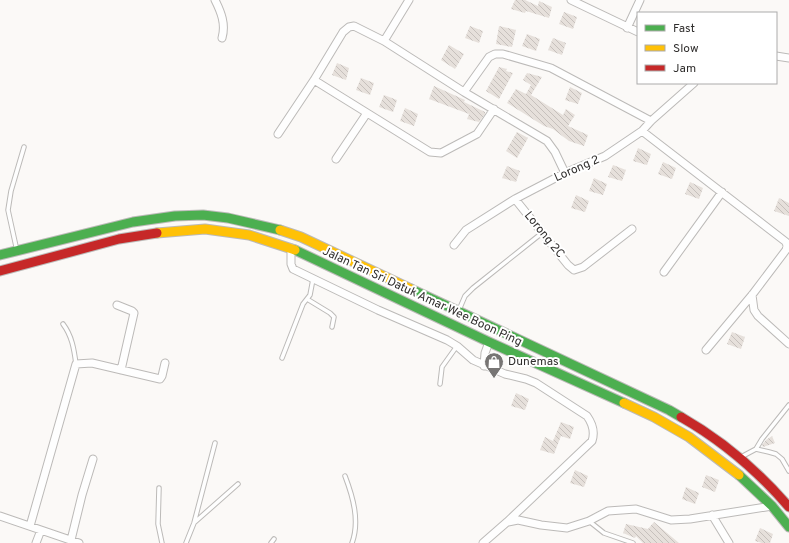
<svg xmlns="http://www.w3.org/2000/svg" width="789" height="543" viewBox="0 0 789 543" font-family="Overpass,sans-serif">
	<defs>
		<pattern id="building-back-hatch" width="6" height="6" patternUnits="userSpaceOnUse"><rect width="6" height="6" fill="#e6e0db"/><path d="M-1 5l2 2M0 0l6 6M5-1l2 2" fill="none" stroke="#c6c0bc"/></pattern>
	</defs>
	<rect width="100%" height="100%" fill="#fbf9f7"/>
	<!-- building -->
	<path fill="url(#building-back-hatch)" d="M515,0H525L538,6L539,1L552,7L549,18L526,11L525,13L511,9Z
		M564,12L577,17L573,29L559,24Z
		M470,26L483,31L479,43L465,38Z
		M499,26L516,30L512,47L496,44Z
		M527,34L540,39L536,51L522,46Z
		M553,38L566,43L562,55L548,50Z
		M449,45L464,54L455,69L441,60Z
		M337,63L349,68L346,80L332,75Z
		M499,67L507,69L506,71L513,73L499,99L486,91Z
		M527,73L542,77L531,95L563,115L566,109L575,115L568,126L588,135L584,146L569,141L553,129L544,126L507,103L516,89L526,94L531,85L523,80Z
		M361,78L374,83L370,95L356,90Z
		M434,86L465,100L464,102L485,112V114L479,122L467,119L469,114L429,99Z
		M570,87L582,93L578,104L565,100Z
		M384,95L397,100L393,112L379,107Z
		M405,108L418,114L414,126L400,121Z
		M517,132L528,138L517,158L506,151Z
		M638,148L651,154L647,165L633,161Z
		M663,162L676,168L672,179L658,174Z
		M613,165L626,170L622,181L608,177Z
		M507,166L520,171L516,182L502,178Z
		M594,178L607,184L603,195L589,191Z
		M690,182L703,188L699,199L685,194Z
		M576,195L589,201L585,212L571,208Z
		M779,198L789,203V216L774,211Z
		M732,332L745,337L741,349L727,344Z
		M516,393L529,399L525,410L511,406Z
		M561,422L574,427L570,439L561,436L554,454L540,450L545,437L553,441Z
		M772,436L775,443L763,447L762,445L766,440Z
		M575,470L588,476L584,487L570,483Z
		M706,475L719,480L715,492L702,487Z
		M686,487L699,493L695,504L682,499Z
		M654,522L679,543H643L636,536L635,538L623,533L626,524L648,529Z
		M760,528L773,534L770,543H762L755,541Z"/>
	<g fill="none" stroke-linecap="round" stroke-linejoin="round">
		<defs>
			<path id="lane" d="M17,251L8,210L11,191L24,147
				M307,299L330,313L334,317L332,327
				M459,310L465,296L473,288L542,233
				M63,324C72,336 74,349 76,364
				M282,358L303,304L310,295L313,279
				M440,384L442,367L457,346
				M756,449L762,439L789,405
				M741,457L756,449L769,452L776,454L782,459L789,471
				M345,476C353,497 360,521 352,543
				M159,488L158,524L162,543
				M589,521L604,533L633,543
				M195,522L238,484
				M186,543L194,523L215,443
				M271,543L274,539"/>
			<path id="street" d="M215,0C221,12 226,24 222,38
				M571,0L638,32
				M627,28L640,0
				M384,41L409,0
				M776,56L789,58
				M314,80L430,152L441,153L477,134L494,109
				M464,92L489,57L495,54H503L551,68L651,121
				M642,131L786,242L787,246L786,250L752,295L706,350
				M278,134L314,80L343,32L349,27L354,26L384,41L464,92L547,141L555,152L565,173
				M336,159L367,113
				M515,199L568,265L574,270L583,267L632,229
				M454,245L466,230L515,199L565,173L605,156L642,131L651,121L694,83
				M291,248V264L293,269L378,310L447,340L457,346L473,360L505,374L526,379L536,383L587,416C592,423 595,432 592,441L507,522L483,543
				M664,272L722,192
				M752,295L754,310L758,316L789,344
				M117,305L132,311L134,313L121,370
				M484,366L485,353L489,342
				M712,515L729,543
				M0,516L79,543
				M508,522L518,520L541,525L567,528L589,521L608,511L636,509L671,520L690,519L772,506
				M30,526L76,364L92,363L160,379L162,376L165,363
				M71,540L82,495L93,459
				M36,543L41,530"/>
			<path id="fast" d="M295,250L489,342L624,403
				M0,255L133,222L175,216L203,215L228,218L280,230
				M411,289L669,410L681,417
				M739,475L772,506L789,527"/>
			<path id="slow" d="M280,230L301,237L411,289
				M157,233L205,229L249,235L295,250
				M624,403L654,417L689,437L739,475"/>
			<path id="jam" d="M0,271L119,239L157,233
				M681,417C723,441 758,471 789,507"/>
		</defs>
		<!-- lane casing -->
		<use href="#lane" stroke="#bcbab8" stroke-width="5.5"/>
		<!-- street casing -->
		<use href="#street" stroke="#bcbab8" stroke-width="9"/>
		<!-- fast casing -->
		<use href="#fast" stroke="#bcbab8" stroke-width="11"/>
		<!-- slow casing -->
		<use href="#slow" stroke="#bcbab8" stroke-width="11"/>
		<!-- jam casing -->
		<use href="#jam" stroke="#bcbab8" stroke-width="11"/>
		<!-- lane -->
		<use href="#lane" stroke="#fefefe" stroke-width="3.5"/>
		<!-- street -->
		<use href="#street" stroke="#fefefe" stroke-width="7"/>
		<!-- fast -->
		<use href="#fast" stroke="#4caf50" stroke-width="9"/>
		<!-- slow -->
		<use href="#slow" stroke="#ffc107" stroke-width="9"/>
		<!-- jam -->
		<use href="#jam" stroke="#c62828" stroke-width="9"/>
	</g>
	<!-- icons -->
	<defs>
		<symbol id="shop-pin" viewBox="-11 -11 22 30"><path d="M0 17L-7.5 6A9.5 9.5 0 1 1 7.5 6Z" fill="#777574" stroke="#fff"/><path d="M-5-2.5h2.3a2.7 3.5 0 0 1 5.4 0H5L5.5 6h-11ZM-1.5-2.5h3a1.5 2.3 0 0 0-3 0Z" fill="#fff"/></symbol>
	</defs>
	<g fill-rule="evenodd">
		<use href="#shop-pin" x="483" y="351" width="22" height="30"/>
	</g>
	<g text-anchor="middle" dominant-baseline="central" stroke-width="4" stroke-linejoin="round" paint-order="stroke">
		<!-- street labels -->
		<g font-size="12" fill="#302e2d" stroke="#fff">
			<text transform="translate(577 169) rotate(-24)">Lorong 2</text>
			<text transform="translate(544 235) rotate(51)">Lorong 2C</text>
			<text transform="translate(422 297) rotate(25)">Jalan Tan Sri Datuk Amar Wee Boon Ping</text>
		</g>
		<!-- poi labels -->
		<g font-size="12" fill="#302e2d" stroke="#fff" text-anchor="start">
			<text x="508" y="362">Dunemas</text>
		</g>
	</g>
	<!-- legend -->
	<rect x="637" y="12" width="140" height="72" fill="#ffffff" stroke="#acabab"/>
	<rect x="645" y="25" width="20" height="6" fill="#4caf50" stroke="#acabab"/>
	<text x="673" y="32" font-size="12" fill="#302e2d">Fast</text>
	<rect x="645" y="45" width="20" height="6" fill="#ffc107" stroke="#acabab"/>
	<text x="673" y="52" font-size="12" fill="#302e2d">Slow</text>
	<rect x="645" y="65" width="20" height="6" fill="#c62828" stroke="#acabab"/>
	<text x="673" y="72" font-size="12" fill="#302e2d">Jam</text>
</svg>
